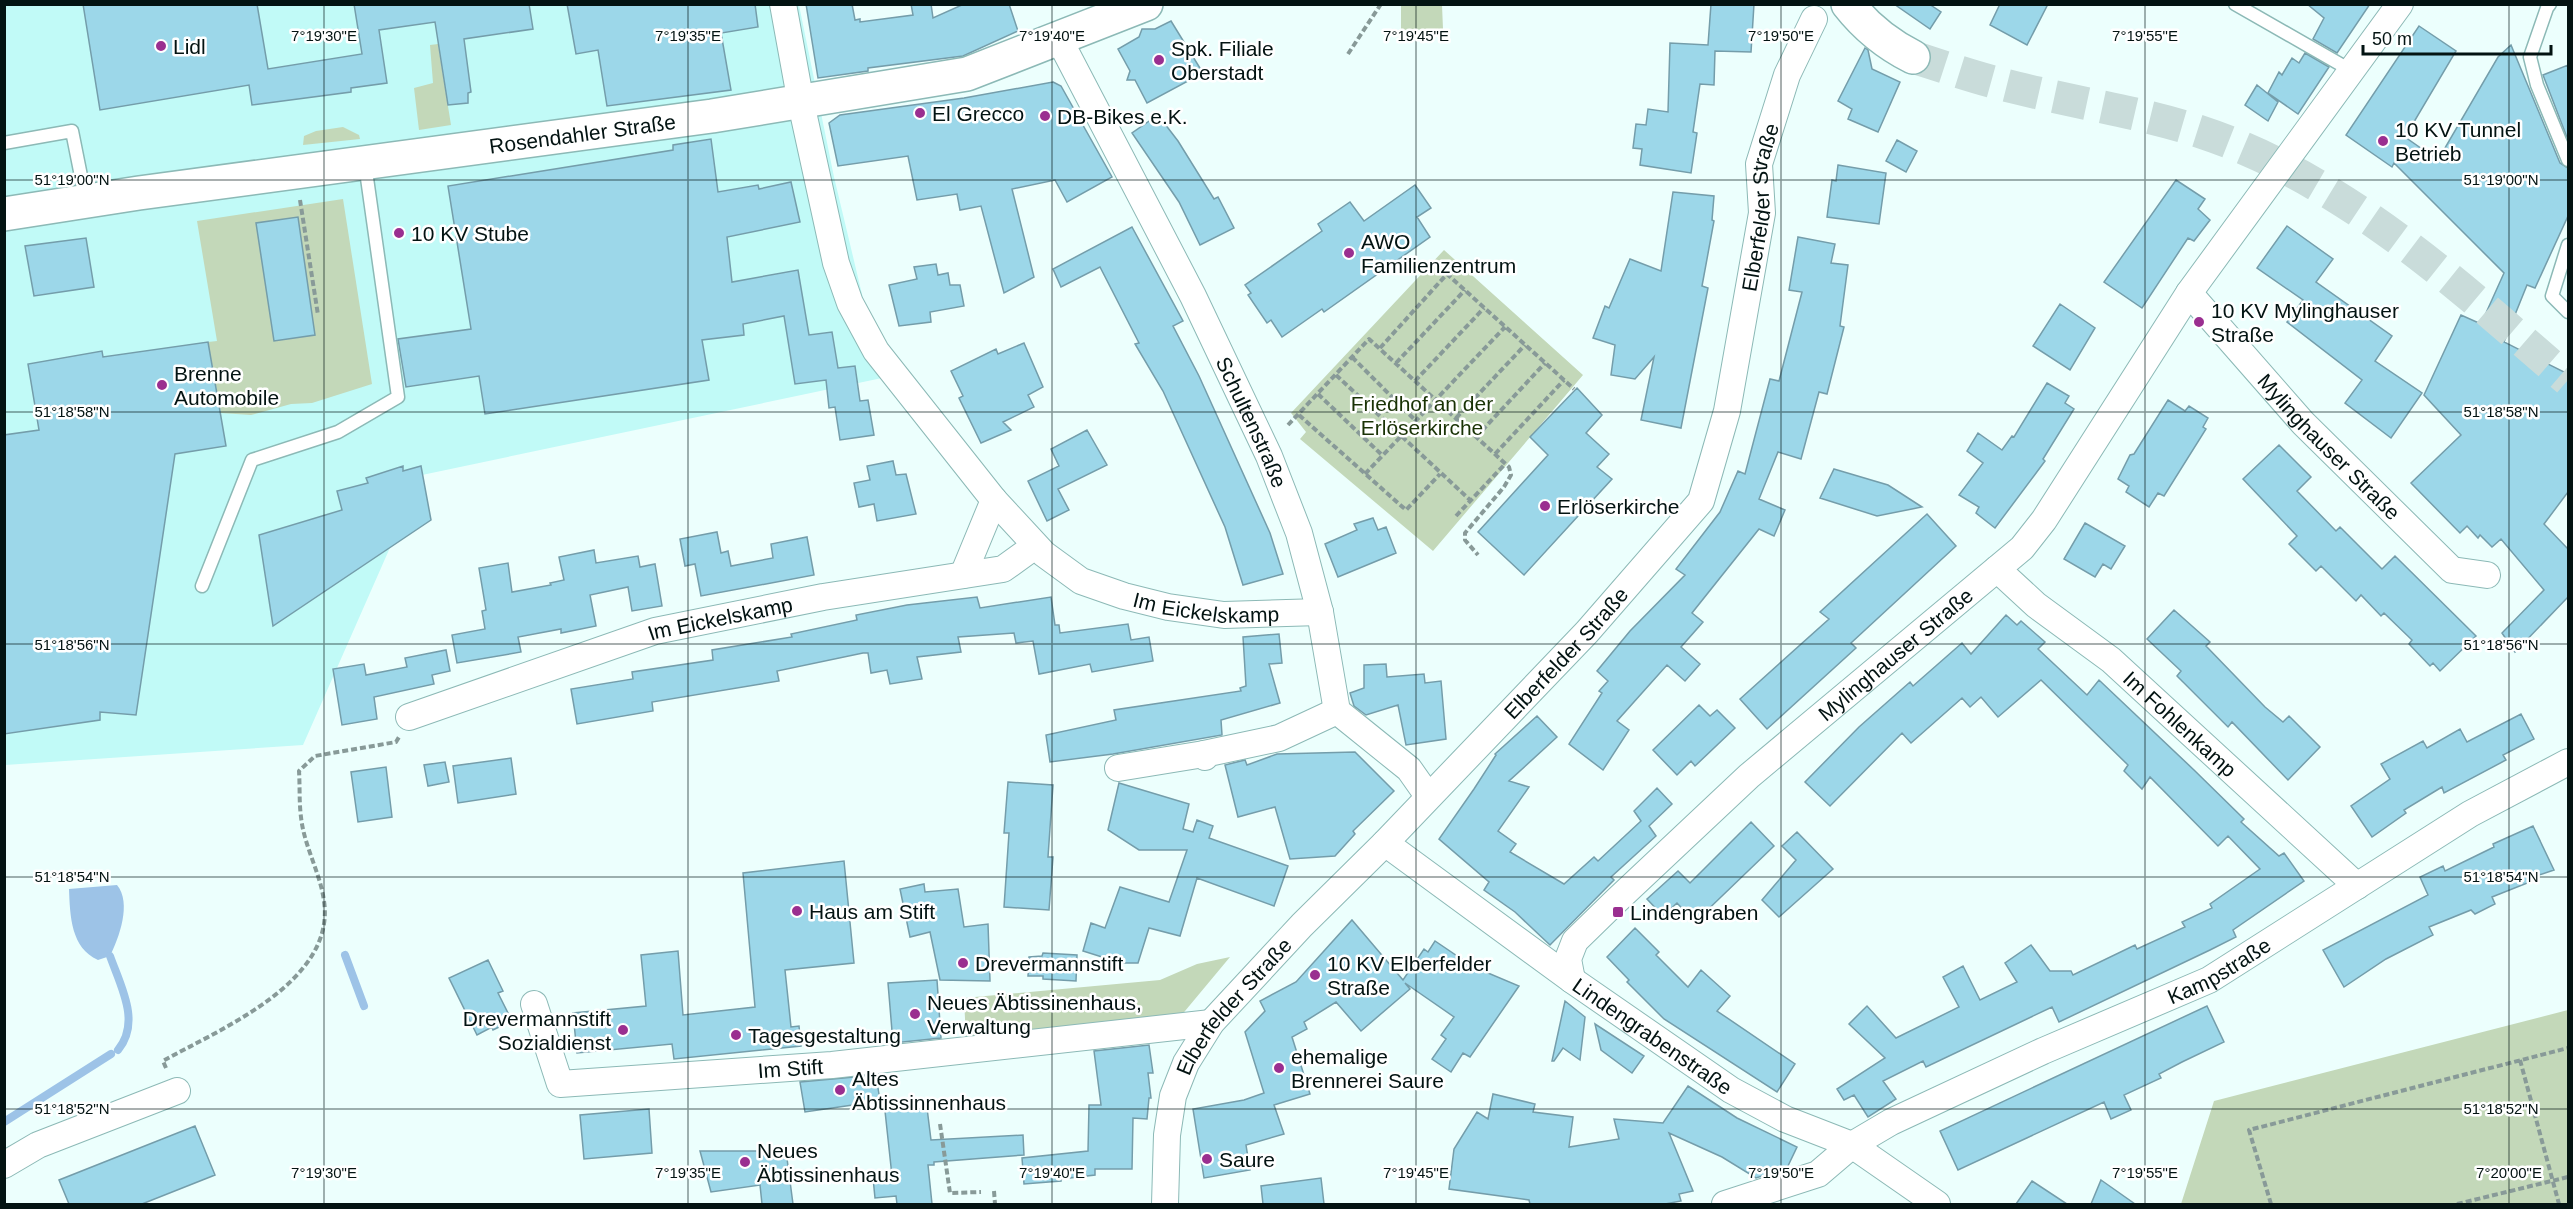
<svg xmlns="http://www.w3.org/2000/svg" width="2573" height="1209" viewBox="0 0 2573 1209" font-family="Arial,sans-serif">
	<rect width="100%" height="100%" fill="#ecfffd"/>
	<!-- built -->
	<path fill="#c1faf7" d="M5,5H799L834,177L882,378L422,475L303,745L5,765Z"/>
	<!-- green -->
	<path fill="#c3d8b9" d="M1401,5H1442L1443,29L1401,30Z
		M438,44L451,125L419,130L414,88L433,83L430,45Z
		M343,127L359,135L360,139L303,145L304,136L316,131Z
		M343,199L372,384L312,403L291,404L251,415L221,413L208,342L217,341L197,221Z
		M1444,250L1583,375L1433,551L1300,439L1306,432L1291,413Z
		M1230,957L1180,1017L966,1039L964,998L1160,980L1197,964Z
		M2568,1010V1204H2181L2214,1101Z"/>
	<!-- water -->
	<path fill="#9dc3e7" d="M117,885C132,903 119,938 110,956L98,960C71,948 70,916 69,889Z"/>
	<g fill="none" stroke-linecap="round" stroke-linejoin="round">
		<!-- stream -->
		<path stroke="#9dc3e7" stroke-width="8" d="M345,955L364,1006
			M110,956C121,987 141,1022 118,1050
			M4,1122L111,1054"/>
	</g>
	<!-- building -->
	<path fill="#9cd7e9" stroke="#749daa" stroke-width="1.5" d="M83,4H257L268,69L362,54L354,4H529L533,29L464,39L471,92L468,93V103L448,105L435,22L379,30L387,83L351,88V92L252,105L249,85L100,110Z
		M567,4H755L758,27L721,33L731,90L607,106L598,50L576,54Z
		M806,4H852L855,20L860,19V22L913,15L911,4H931L933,18L964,4H1009L1018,31L963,56L868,68V71L818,78Z
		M1711,4H1754L1751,52L1715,51L1714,85L1700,84L1693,132L1697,133L1691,173L1640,165L1642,149L1633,148L1636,124L1646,125L1648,109L1668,112L1670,43L1708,45Z
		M1894,4H1929L1941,12L1930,29Z
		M2000,4H2048L2027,45L1990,25Z
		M2307,4H2370L2337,53L2313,39L2324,18Z
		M1171,21L1203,73L1147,103L1135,80H1127L1130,71L1118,49L1139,37L1142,29H1155Z
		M2419,26L2456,51L2405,137L2438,160L2498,57L2511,45L2560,163L2568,168V216L2535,288L2527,285L2504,342L2568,374V492L2544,524L2568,549V597L2515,652L2502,633L2544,590L2501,539L2492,547L2480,535L2478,538L2467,526L2460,533L2411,483L2461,435L2424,395L2461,315L2481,324L2504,273L2394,163L2392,167L2346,135Z
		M1865,48L1868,50L1872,69L1900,82L1878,132L1848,119L1852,109L1838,101Z
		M2305,53L2329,67L2298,114L2268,93L2279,72L2282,75L2292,58L2299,63Z
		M2568,65V140L2543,75Z
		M1053,82L1061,86L1112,177L1067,202L1055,180L1012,189L1034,277L1004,293L981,206L960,210L957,194L917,200L908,156L838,166L829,123L840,115L964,98Z
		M2257,85L2278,102L2268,121L2245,105Z
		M1158,115L1178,141L1214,199L1218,197L1234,228L1200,245L1179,202L1132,133Z
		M711,139L718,192L758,185L759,189L791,182L800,222L727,237L732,282L798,270L809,335L832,332L838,368L855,366L860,401L868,400L874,435L840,440L835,407L829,408L826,380L795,384L784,316L743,324L744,335L702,340L709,380L485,414L479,376L406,387L398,339L471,329L448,186L673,150V145Z
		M1897,140L1917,151L1906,172L1886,161Z
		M1838,165L1886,173L1879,224L1827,217L1832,180L1836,181Z
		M2176,180L2205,199L2198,209L2210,220L2194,241L2188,238L2142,308L2104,282Z
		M1415,185L1431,208L1417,217L1430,237L1324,312L1322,309L1282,337L1271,320L1267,323L1248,295L1251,293L1245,285L1322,231L1318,224L1350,202L1364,221Z
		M1673,192L1714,196L1712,220L1714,221L1702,286L1708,288L1681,428L1641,420L1654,357L1635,379L1611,375L1615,345L1593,338L1605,306L1609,308L1630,259L1661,271Z
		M298,217L315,335L274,341L256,223Z
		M2287,226L2333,259L2316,282L2392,336L2375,361L2422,393L2391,438L2345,403L2362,380L2287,322L2303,300L2257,268Z
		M1132,227L1183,321L1173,326L1199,376L1270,533L1283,574L1243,585L1225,527L1163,391L1135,344L1139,343L1100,267L1061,287L1053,269Z
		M1798,237L1835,244L1831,263L1848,265L1840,326L1844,327L1827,394L1819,392L1801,459L1778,452L1759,499L1785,510L1774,536L1759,529L1692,613L1703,622L1681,647L1700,664L1685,681L1667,665L1617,721L1629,730L1603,770L1569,744L1602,693L1599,691L1608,681L1597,671L1630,631L1685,575L1676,569L1720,512L1738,471L1745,474L1770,379L1779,381L1802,292L1789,290Z
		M86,238L94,287L34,296L25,246Z
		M936,264L938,275L948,273L950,285H960L964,306L930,312L931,322L899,326L889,285L917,279L914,267Z
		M2060,304L2095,328L2070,370L2033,346Z
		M208,342L226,446L175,454L136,715L100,712V720L4,734V435L39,430L28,364L102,351L103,357Z
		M1024,343L1043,387L1028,395L1034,407L1003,422L1011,430L981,443L959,398L963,396L951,371L996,349L998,354Z
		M2047,383L2069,396L2065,403L2074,409L2043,459L2045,461L1995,528L1976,513L1979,507L1959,495L1983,463L1967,451L1978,433L2002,450L2012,436L2014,437Z
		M1577,388L1602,415L1586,433L1609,454L1597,467L1612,479L1524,575L1478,532L1548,455L1530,437Z
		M2168,400L2185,411L2189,406L2208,418L2203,427L2206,429L2164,496L2158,493L2149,507L2126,492L2129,486L2118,479L2130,455L2134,454Z
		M1087,430L1107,465L1058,489L1069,510L1047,521L1028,481L1059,466L1051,449Z
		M2279,445L2311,477L2297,491L2336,531L2340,527L2382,569L2395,556L2476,636L2440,671L2433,663L2430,666L2409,644L2412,640L2384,613L2381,616L2361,595L2356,601L2321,566L2316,571L2289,544L2297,536L2243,479Z
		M893,461L896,475L906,474L916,514L877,521L874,504L859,507L854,483L870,480L867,466Z
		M403,466V471L421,466L431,520L273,626L259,535L342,510L337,491L368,483L366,478Z
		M1834,469L1888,485L1922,507L1877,516L1820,498Z
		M1927,514L1956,546L1851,643L1856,648L1767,729L1740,699L1829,619L1820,612Z
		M1373,518L1378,530L1386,527L1396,553L1338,577L1325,544L1357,530L1354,524Z
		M2085,523L2125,546L2111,569L2103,564L2095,577L2064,559Z
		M717,532L721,553L728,551L731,566L773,558L771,544L807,537L814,575L701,596L695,564L685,566L680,539Z
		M594,550L596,563L638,556L640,567L655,564L662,606L632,611L628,587L590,595L596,626L561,633V629L518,637L521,652L457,663L452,635L485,629L482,611L486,610L479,568L508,563L512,592L551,585L550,583L564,580L559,557Z
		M977,597L980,608L1051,597L1055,625H1059L1060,633L1128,624L1131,640L1149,637L1153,661L1092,672L1090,664L1039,674L1033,641L1016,643L1014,633L958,637L961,652L917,657L922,679L890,684L887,670L871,673L868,653H863L777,671L779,681L652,702L653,711L577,724L571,689L633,679L632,672L713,660L712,650L792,637L791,634L857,620L856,615L907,605Z
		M2174,610L2210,642L2206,646L2265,707L2283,722L2289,716L2320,747L2288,780L2232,722L2228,727L2177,676L2181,671L2147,639Z
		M2006,615L2017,625L2021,621L2045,642L2038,649L2087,695L2099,680L2194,770L2244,819L2241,822L2279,856L2284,853L2304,881L2233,930L2236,937L2210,950L2059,1022L2052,1007L1926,1067L1923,1061L1883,1081L1896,1099L1868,1117L1854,1095L1844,1100L1837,1089L1885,1058L1849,1024L1867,1006L1896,1038L1959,1007L1943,977L1963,966L1980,1000L2017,982L2005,963L2031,945L2050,971H2071L2073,975L2135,945L2137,949L2185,927L2182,922L2212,908L2210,904L2260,869L2228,836L2218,846L2150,777L2142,789L2124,771L2128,765L2041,680L1998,717L1981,697L1970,707L1962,698L1911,743L1902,733L1830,806L1805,782L1859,727L1910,682L1913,686L1962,643L1971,654Z
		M1279,634L1282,663L1269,664L1280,703L1221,720L1222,735L1113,754L1050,762L1046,735L1116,720L1114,710L1241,691L1240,688L1246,686L1243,637Z
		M446,650L450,671L432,675L434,684L374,697L377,719L342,725L333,669L364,664L366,675L407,667L405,658Z
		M1386,664L1387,677L1424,674L1425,683L1441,681L1446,739L1406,745L1398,705L1366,715L1354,706L1350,693L1364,688V665Z
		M1699,705L1710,716L1717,710L1735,728L1695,766L1691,761L1677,775L1653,750Z
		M2521,714L2534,739L2503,755L2506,760L2444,793L2442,787L2404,810L2406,813L2372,837L2351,806L2390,779L2381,764L2423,741L2427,748L2460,729L2467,742Z
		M1537,716L1557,737L1509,781L1529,787L1498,831L1516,844L1510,852L1564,884L1594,857L1598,861L1641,821L1634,811L1657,788L1672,804L1649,826L1656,836L1611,877L1614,880L1550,945L1515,912L1484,890L1489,882L1439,839L1474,789L1496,755L1495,754Z
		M1355,752L1394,791L1353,831L1355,834L1335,856L1290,859L1275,807L1238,817L1225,765L1245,760L1247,765L1277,754Z
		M511,758L516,794L458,803L453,766Z
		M445,762L449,782L428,786L424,765Z
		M386,767L392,817L358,822L351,772Z
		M1008,782L1053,785L1048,857H1053L1049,910L1004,907L1009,833H1004Z
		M1119,783L1189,804L1183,829L1193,832L1197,820L1213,826L1209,838L1288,866L1274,906L1197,878L1180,936L1149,928L1138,963H1121L1083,951L1091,923L1105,928L1120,887L1169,902L1187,850H1139L1108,830Z
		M1751,822L1774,846L1695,922L1677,903L1663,916L1647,899L1678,871L1690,883Z
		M2533,826L2554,870L2533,877L2535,880L2492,897L2495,904L2475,914L2471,910L2429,927L2433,935L2386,959L2344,987L2323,950L2428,895L2420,877L2443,866L2445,871L2494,847L2493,844Z
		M1797,832L1833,869L1779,917L1762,900L1796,860L1782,846Z
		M844,861L854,963L785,970L791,1027L799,1026L801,1046L674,1059L672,1044L577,1053L573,1013L646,1006L641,955L678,951L683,1015L755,1007L743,873Z
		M924,884L925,892L958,889L964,927L988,924L990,981L940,980L930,932L910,937L900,889Z
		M1352,920L1403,980L1424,949L1428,952L1435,941L1463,960L1462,962L1519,986L1470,1057L1463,1053L1451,1072L1432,1059L1446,1039L1441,1035L1454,1017L1405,983L1410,989L1361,1031L1336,1002L1304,1022L1307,1029L1292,1037L1310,1094L1274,1105L1284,1134L1246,1145L1250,1170L1204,1178L1193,1109L1244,1100L1264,1093L1245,1032L1265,1011L1260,1001L1296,982Z
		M1635,928L1659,952L1656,955L1688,987L1701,970L1730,996L1717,1011L1795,1064L1777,1092L1664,1019L1627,982L1629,980L1607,957Z
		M1043,953L1077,955L1076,981L1043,979V976H1028L1029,957L1042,956Z
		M488,960L503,991L498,993L512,1021L493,1030L492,1027L477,1035L449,978Z
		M937,980L941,1038L893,1043L888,983Z
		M1565,1001L1585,1017L1580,1060L1563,1048L1554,1061H1552Z
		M2207,1006L2224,1042L2182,1062L2159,1074L2161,1078L2124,1095L2131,1110L2111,1119L2104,1102L1958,1170L1940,1131Z
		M1595,1024L1644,1056L1632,1073L1601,1050Z
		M1149,1045L1153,1073H1148L1151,1098H1149L1147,1119L1133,1118L1132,1169H1095V1175L1061,1179V1181L1024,1184L1022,1158L1088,1151L1089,1105H1101L1094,1051Z
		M876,1075L880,1101L805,1112L800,1082Z
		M1688,1086L1737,1118L1797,1147L1787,1168L1756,1178L1722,1157L1669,1133L1693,1191L1679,1194L1681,1201L1665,1204H1530L1529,1200L1449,1189L1454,1149L1477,1112L1488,1119L1493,1094L1535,1104L1533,1112L1573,1117L1569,1147L1619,1139L1614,1119L1663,1123Z
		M927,1108L931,1140L1023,1135L1024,1155L934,1162V1165H928L932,1204H897L896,1196L875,1198L873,1178L892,1176L885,1111Z
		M649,1109L652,1153L584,1159L580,1115Z
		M195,1126L215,1175L142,1204H69L59,1180Z
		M700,1151H786L793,1204H762L760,1185L711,1192Z
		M1321,1178L1324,1204H1263L1261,1186Z
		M2101,1180L2135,1204H2091Z
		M2032,1181L2067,1204H2016Z"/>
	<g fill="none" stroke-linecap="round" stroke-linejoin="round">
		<!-- secondary-tunnel -->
		<path stroke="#c9dcda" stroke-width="33" stroke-dasharray="33 16" stroke-linecap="butt" d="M1913,57C1947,68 1982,80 2017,88C2077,103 2139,112 2198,131C2342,178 2456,283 2568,380"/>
		<defs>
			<path id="service" d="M2235,4L2352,71
				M2550,4L2547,8L2530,57L2537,85L2568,160
				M4,143L72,131L86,201
				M2568,245L2552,296L2568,312
				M202,586L252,460L338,432L398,397L365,164"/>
			<g id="minor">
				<path id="s1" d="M783,4L801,103L836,263L850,303L876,351L994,500L1044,554L1081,581L1124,596L1168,607L1224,615L1320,612"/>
				<path id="s2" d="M1059,39L1193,296L1269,456L1299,533L1320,612L1337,711L1409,769L1428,796"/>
				<path id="s3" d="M2189,293L2303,423L2452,570L2487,575"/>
				<path id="s4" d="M1997,569L2036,605L2111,660L2357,886"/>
				<path d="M963,575L994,500"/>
				<path id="s5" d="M409,717L655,631L823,597L1003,569L1035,546"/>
				<path d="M1205,757L1204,754L1279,738L1337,711"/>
				<path d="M1118,768L1204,754"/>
				<path id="s6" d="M1385,843L1572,980L1731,1090L1785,1119L1852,1145L1937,1204"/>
				<path id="s7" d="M1572,980L1568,959L1575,941L1616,901L1749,776L2022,548L2044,520L2189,293L2400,4"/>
				<path id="s8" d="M534,1004L560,1084L832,1065L1211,1023"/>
				<path d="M4,1165L38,1145L177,1091"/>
				<path id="s9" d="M1165,1204L1167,1135L1173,1096L1186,1063L1211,1023L1302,925L1385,843L1587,632L1701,501L1727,411L1762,213L1759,164L1787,75L1814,19"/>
				<path id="s10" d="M1725,1204L1818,1174L1852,1145L1891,1122L2043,1051L2209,980L2470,814L2568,762"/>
			</g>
			<g id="secondary">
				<path d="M1848,4C1866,27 1887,44 1913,57"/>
				<path id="s11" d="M4,214L139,193L712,116L967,74L1146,4"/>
			</g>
		</defs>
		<!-- service casing -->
		<use href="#service" stroke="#8cb9b6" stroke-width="15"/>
		<!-- minor casing -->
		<use href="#minor" stroke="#8cb9b6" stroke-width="28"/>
		<!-- secondary casing -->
		<use href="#secondary" stroke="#8cb9b6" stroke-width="36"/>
		<!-- path -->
		<path stroke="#889a98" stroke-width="4" stroke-dasharray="6 3" stroke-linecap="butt" d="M1401,4V5
			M1348,54L1381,4
			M300,200L318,315
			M1380,348L1447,274L1574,389
			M1352,357L1416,421
			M1396,363L1465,290
			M1336,375L1470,500
			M1415,381L1484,308
			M1318,394L1383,456
			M1299,415L1406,510L1440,474
			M1456,418L1525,345
			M1288,425L1369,339L1509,467L1511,475L1504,487L1465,533V540L1478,555
			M1476,437L1545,363
			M1495,454L1564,380
			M1365,474L1505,327
			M1456,516L1505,464
			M2520,1060L2559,1204
			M166,1068L163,1061C220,1029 336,982 324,901C320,872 304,846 301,817C299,802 300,786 299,771L315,756L396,742L399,737
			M940,1124L950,1193L981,1192
			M994,1191L995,1204
			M2271,1204L2249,1130L2568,1048
			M2457,1204L2568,1177"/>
		<!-- service -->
		<use href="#service" stroke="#fff" stroke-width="12"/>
		<!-- minor -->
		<use href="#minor" stroke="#fff" stroke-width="26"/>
		<!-- secondary -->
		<use href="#secondary" stroke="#fff" stroke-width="33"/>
	</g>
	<!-- ticks -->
	<path fill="none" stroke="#031312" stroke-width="1.5" stroke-opacity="0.45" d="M324,4V1204M688,4V1204M1052,4V1204M1416,4V1204M1781,4V1204M2145,4V1204M2509,4V1204M4,180H2568M4,412H2568M4,644H2568M4,877H2568M4,1109H2568"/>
	<!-- markers -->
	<g fill="#9a2f90" stroke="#fff" stroke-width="2">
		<circle cx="161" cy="46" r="6"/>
		<circle cx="1159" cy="60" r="6"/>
		<circle cx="920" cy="113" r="6"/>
		<circle cx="1045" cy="116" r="6"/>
		<circle cx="2383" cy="141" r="6"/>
		<circle cx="399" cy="233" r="6"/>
		<circle cx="1349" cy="253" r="6"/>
		<circle cx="2199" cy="322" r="6"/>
		<circle cx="162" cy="385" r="6"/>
		<circle cx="1545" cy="506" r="6"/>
		<circle cx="797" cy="911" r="6"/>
		<rect x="1612" y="906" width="12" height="12" rx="3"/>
		<circle cx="963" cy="963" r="6"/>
		<circle cx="1315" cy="975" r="6"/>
		<circle cx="915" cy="1014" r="6"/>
		<circle cx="623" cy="1030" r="6"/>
		<circle cx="736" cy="1035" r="6"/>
		<circle cx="1279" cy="1068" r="6"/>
		<circle cx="840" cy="1090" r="6"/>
		<circle cx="1207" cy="1159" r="6"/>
		<circle cx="745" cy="1162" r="6"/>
	</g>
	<g text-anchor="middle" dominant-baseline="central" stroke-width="5" stroke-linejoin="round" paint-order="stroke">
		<!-- poi labels -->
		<g font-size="21" fill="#031312" stroke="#fff" text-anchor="start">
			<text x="173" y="46">Lidl</text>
			<text x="1171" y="48">Spk. Filiale<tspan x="1171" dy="24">Oberstadt</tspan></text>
			<text x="932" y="113">El Grecco</text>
			<text x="1057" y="116">DB-Bikes e.K.</text>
			<text x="2395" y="129">10 KV Tunnel<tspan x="2395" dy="24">Betrieb</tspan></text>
			<text x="411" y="233">10 KV Stube</text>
			<text x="1361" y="241">AWO<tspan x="1361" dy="24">Familienzentrum</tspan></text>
			<text x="2211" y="310">10 KV Mylinghauser<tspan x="2211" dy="24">Straße</tspan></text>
			<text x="174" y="373">Brenne<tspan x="174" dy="24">Automobile</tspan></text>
			<text x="1557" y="506">Erlöserkirche</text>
			<text x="809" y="911">Haus am Stift</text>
			<text x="1630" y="912">Lindengraben</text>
			<text x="975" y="963">Drevermannstift</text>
			<text x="1327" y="963">10 KV Elberfelder<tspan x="1327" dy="24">Straße</tspan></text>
			<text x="927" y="1002">Neues Äbtissinenhaus,<tspan x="927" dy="24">Verwaltung</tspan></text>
			<text x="611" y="1018" text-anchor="end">Drevermannstift<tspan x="611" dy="24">Sozialdienst</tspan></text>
			<text x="748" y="1035">Tagesgestaltung</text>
			<text x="1291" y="1056">ehemalige<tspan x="1291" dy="24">Brennerei Saure</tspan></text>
			<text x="852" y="1078">Altes<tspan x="852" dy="24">Äbtissinnenhaus</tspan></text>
			<text x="757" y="1150">Neues<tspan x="757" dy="24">Äbtissinenhaus</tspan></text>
			<text x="1219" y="1159">Saure</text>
		</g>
		<!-- street labels -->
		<g font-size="21" fill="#031312" stroke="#fff">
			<text stroke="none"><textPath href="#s11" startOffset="584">Rosendahler Straße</textPath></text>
			<text stroke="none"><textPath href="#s9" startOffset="1208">Elberfelder Straße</textPath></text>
			<text stroke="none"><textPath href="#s2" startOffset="429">Schultenstraße</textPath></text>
			<text stroke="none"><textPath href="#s3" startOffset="208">Mylinghauser Straße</textPath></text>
			<text stroke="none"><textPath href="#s1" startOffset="800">Im Eickelskamp</textPath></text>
			<text stroke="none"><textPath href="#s5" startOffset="327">Im Eickelskamp</textPath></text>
			<text stroke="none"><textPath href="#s9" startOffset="704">Elberfelder Straße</textPath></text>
			<text stroke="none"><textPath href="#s7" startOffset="471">Mylinghauser Straße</textPath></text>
			<text stroke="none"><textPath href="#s4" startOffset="240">Im Fohlenkamp</textPath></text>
			<text stroke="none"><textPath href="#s10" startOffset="549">Kampstraße</textPath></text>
			<text stroke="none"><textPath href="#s9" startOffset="218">Elberfelder Straße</textPath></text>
			<text stroke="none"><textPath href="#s6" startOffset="330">Lindengrabenstraße</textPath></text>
			<text stroke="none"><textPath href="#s8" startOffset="315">Im Stift</textPath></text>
		</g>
		<!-- park labels -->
		<g font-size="21" fill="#193205" stroke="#fff">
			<text x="1422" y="403">Friedhof an der<tspan x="1422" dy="24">Erlöserkirche</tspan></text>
		</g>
	</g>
	<g font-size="15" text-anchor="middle" fill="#031312" stroke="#fff" stroke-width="5" stroke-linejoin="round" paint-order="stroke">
		<text x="324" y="41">7°19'30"E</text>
		<text x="688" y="41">7°19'35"E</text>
		<text x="1052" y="41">7°19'40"E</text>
		<text x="1416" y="41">7°19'45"E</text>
		<text x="1781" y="41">7°19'50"E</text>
		<text x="2145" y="41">7°19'55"E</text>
		<text x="72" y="185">51°19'00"N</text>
		<text x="2501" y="185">51°19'00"N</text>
		<text x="72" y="417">51°18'58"N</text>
		<text x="2501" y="417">51°18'58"N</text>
		<text x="72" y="650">51°18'56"N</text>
		<text x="2501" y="650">51°18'56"N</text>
		<text x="72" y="882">51°18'54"N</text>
		<text x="2501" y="882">51°18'54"N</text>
		<text x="72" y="1114">51°18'52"N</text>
		<text x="2501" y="1114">51°18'52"N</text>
		<text x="324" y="1178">7°19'30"E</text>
		<text x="688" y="1178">7°19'35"E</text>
		<text x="1052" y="1178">7°19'40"E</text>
		<text x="1416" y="1178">7°19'45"E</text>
		<text x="1781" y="1178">7°19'50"E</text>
		<text x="2145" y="1178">7°19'55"E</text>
		<text x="2509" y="1178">7°20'00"E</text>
	</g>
	<!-- border -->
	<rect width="2573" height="1209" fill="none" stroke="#031312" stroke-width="12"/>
	<!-- scale -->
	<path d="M2363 45v9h188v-9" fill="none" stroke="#031312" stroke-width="3"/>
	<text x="2372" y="45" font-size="18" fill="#031312" stroke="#ffffff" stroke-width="4.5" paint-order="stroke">50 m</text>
</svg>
